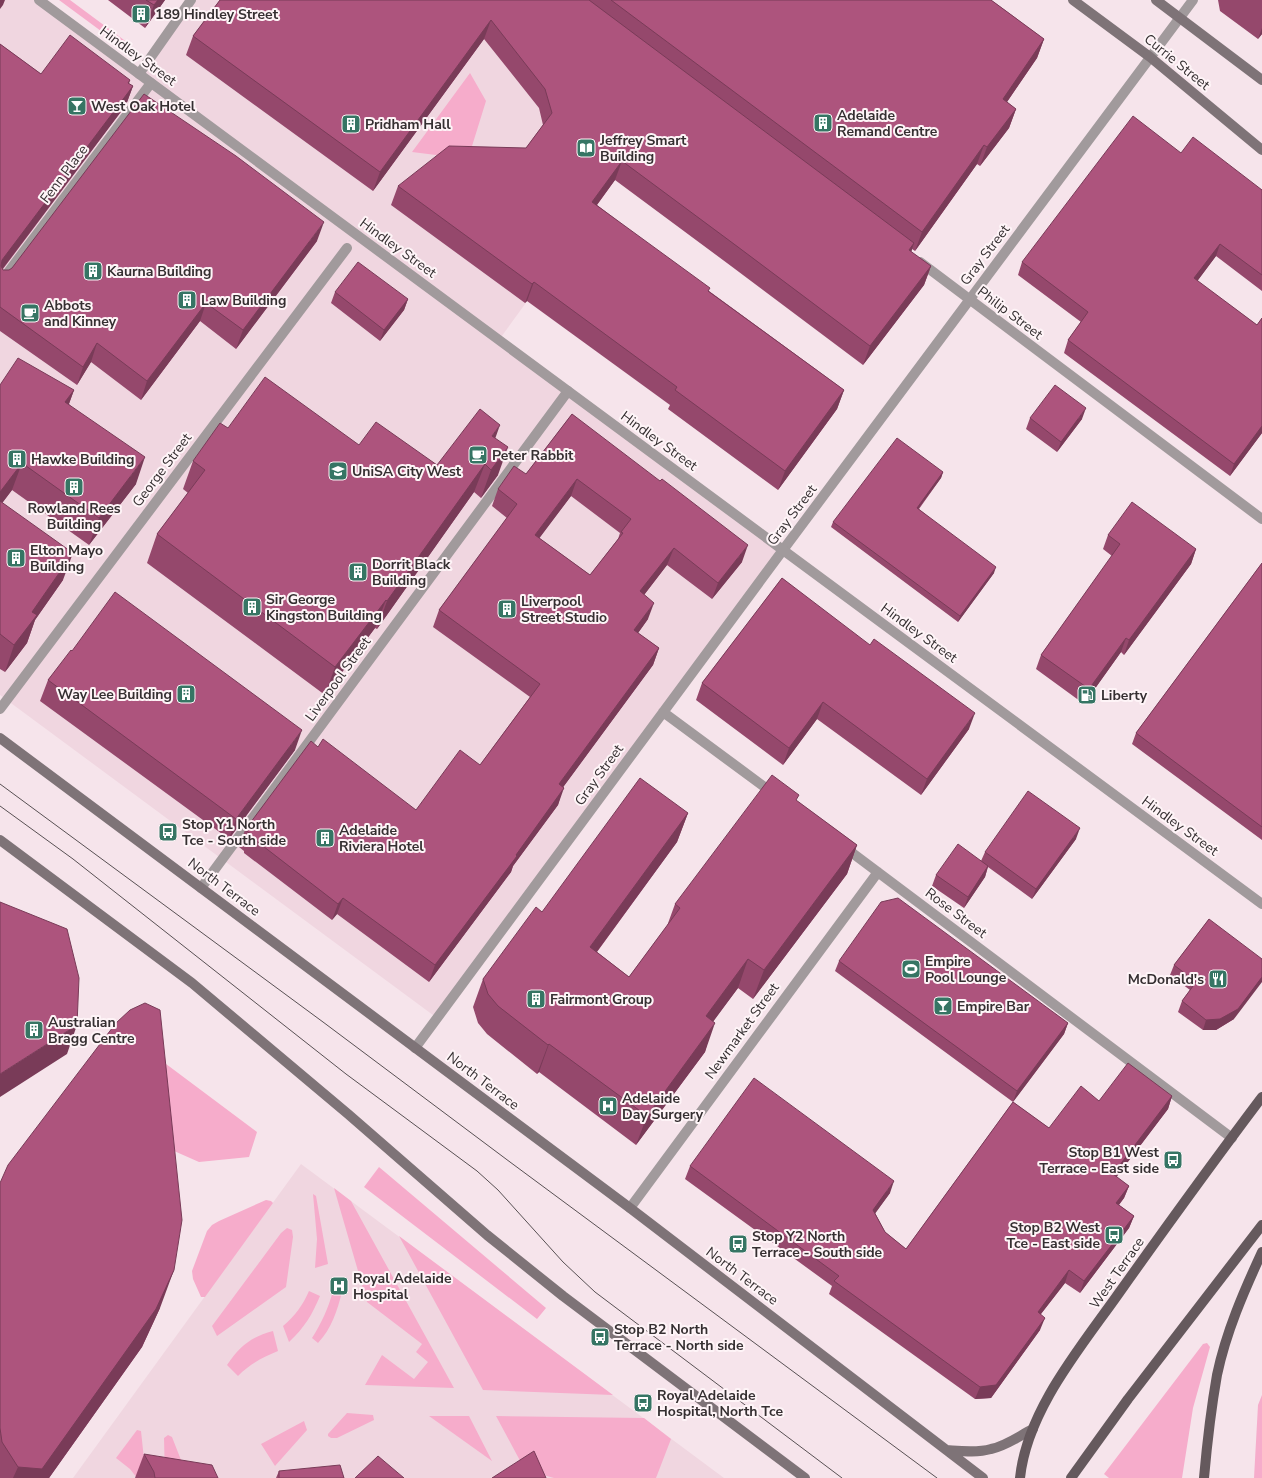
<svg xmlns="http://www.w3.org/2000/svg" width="1262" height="1478" viewBox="0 0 1262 1478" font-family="'Nunito Sans',sans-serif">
	<rect width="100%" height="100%" fill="#f6e4eb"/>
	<!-- built -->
	<path fill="#f0d6e0" d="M0,0H39L139,74L191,0H568L673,100L499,340L783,550L437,1018L0,695Z
		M301,1164L533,1336L724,1478H73Z"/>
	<!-- green -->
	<path fill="#f6accb" d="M59,0H70L128,43L124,48Z
		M470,73L486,101L468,159L412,152Z
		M146,1049L257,1132L249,1157L199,1162L156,1143Z
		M379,1167L546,1308L537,1319L364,1187Z
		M334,1188L351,1201L454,1388L365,1385L382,1355L414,1379L428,1362L416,1352L422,1344L367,1302Z
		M313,1194L316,1196L328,1264L315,1268L317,1239Z
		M266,1200L271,1201L273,1203L205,1297H201L193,1279L192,1271L207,1231L212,1225L219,1221Z
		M287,1228L292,1230L293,1237L286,1287L217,1336L212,1326L281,1233Z
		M399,1236L613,1395L483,1390Z
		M309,1291L320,1296C312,1315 305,1327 289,1342L283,1326C295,1316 303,1305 309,1291Z
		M333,1291L342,1292C337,1311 332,1328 318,1343L312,1338C322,1322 328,1309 333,1291Z
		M273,1331L278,1351C263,1357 250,1364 238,1376L227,1365C240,1346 251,1337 273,1331Z
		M1207,1343L1210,1347L1193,1408L1182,1478H1109L1104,1474L1203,1344Z
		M1262,1395V1478H1254L1258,1405Z
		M347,1413L373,1415L374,1420L337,1438H331L328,1436V1434Z
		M429,1416H469L492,1461Z
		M496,1416L644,1418L671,1439L656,1478H554L525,1470Z
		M304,1421L307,1430L275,1466L261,1444Z
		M137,1430L141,1431L146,1478H137L130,1469L116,1458Z
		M168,1435L172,1437L188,1478H165L164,1438Z"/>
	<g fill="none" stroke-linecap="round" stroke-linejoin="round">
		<!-- pedestrian -->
		<path stroke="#a19a9c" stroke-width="10" d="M0,283L151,83
			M0,709L347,248"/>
		<!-- minor -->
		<path stroke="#a19a9c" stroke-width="10" d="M139,74L191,0
			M920,262L1262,519
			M663,712L774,794
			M843,846L1232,1138
			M201,888L568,391
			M415,1048L783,550L1193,0
			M630,1208L878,872"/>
		<!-- tertiary -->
		<path stroke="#a19a9c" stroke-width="10" d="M39,0L1262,904"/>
		<!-- secondary -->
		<path stroke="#7e7377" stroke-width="10" d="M1073,0L1150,57L1262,150
			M1156,0L1262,80
			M0,738L630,1208L983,1478
			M0,840L192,983L348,1114L487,1235L563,1296L805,1478
			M947,1450C961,1451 977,1453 991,1449C1006,1446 1019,1436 1033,1429"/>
		<!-- primary -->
		<path stroke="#65595d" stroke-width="10" d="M1020,1478C1027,1410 1081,1347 1119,1293C1166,1227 1213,1162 1262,1097
			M1071,1478L1128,1399L1262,1225
			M1204,1478C1207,1444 1211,1409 1217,1375C1226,1332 1244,1291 1262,1252"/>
		<!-- tram -->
		<path stroke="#585053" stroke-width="1" d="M0,784L323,1022L510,1162L937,1478
			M0,806L73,859L346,1074L477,1171L498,1190L563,1262L595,1292L842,1478"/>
	</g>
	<!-- wall -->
	<path fill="#95486c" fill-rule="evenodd" d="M108,0H165L145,28Z
		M220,0H991L1044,39L1037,58L1007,102L1016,109L1009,128L980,166L977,164L915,251L912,249L911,252L931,266L924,285L863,365L731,266L615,180L597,205L709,291L844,390L837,409L778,490L668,409L670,405L527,301L525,303L391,205L398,186L526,148L543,125L539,108L484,39L373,191L186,55L193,36Z
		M1218,0H1262V34L1258,39L1220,11Z
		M0,44L41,74L130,80L129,84L133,86L126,105L3,269V270H9L317,241L236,349L200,321L141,400L91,362L77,385L0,331Z
		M1181,153L1262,190V291L1216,256L1197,281L1257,325L1262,318V433L1230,476L1064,353L1068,340L1081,322L1018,275L1022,262Z
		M335,292L408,299L404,310L380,341L331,303Z
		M0,385L74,390L69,404L136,484L89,545L12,490L2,503L63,580L35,620L27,643L5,672L0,669Z
		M572,414L742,562L712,599L667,565L644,595L648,619L638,633L659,648L653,665L563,787L558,805L513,866L511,872L429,982L337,914L332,920L244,853V851L239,847L245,830L318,747L416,810L480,765L530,697L433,627L439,610L507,518L492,506L498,489L526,474ZM571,496L620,533L618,539L590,575L539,538Z
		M1030,418L1082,419L1057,452L1026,429Z
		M228,428L359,445L437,465L495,438L498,475L481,498L474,492L377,629L375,628L325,695L147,563L157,534L188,493L183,489L193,461Z
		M943,472L941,478L919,509L994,573L958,622L831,527L833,522Z
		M1108,535L1196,549L1191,564L1124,655L1121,652L1084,704L1036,669L1041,655L1112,556L1103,549Z
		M1262,563V840L1132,744L1136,733Z
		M782,578L969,729L921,795L817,719L783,765L696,700L702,683Z
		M72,651L295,750L229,839L40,701L48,680Z
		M797,801L857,845L847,874L753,999L738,988L713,1021L705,1052L636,1145L539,1072L537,1074L487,1034L478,1023L473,1007L483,979L542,912L688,813L677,842L597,952L629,977L667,926L675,904Z
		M1076,839L1032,899L988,867L985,877L964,908L932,886L936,875L981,861L985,852Z
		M1209,919L1234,1019L1216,1030H1203L1178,1012L1182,1001L1190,990L1170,975L1174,965Z
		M839,961L1068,1023L1064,1034L1013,1102L1049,1128L1099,1101L1172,1096L1168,1109L1116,1177L1129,1186L1124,1198L1119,1205L1134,1216L1129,1228L1080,1293L1065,1283L1041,1314L1040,1330L991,1398L975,1399L829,1294L832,1286L685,1179L690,1166L890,1193L875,1213L885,1232L906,1249L1013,1102L835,971Z
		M0,1183L160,1308L142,1347L49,1478H0Z
		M144,1454L218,1478H135Z
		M279,1471L344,1478H276Z"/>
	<!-- shaded-wall -->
	<path fill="#793b58" d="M0,0H5L3,5L0,9Z
		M158,0H165L145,28L154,5Z
		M491,20L484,39L373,191L380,172Z
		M1262,28V34L1258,39Z
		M1044,39L1037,58L996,118L1003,99Z
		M133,86L126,105L0,272L2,260Z
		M1016,109L1009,128L980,166L987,147Z
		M984,145L977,164L915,251L922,232Z
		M622,161L615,180L585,221L592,202Z
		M324,222L317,241L236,349L243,330Z
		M914,243L908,262L909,250Z
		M1220,244L1216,256L1190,291L1194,278Z
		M931,266L924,285L863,365L870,346Z
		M534,282L527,301L525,303L532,284Z
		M408,299L404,310L380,341L384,330Z
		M206,303L200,321L141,400L147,381Z
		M97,343L91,362L77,385L83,367Z
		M74,390L64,417L65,402Z
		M844,390L837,409L778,490L785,471Z
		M1086,408L1082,419L1057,452L1061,442Z
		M500,425L490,453L492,436Z
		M1262,426V433L1230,476L1234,464Z
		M508,447L498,475L481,498L491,470Z
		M145,457L136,484L89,545L99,518Z
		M22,463L12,490L0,506V492Z
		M485,464L474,492L377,629L387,601Z
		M943,472L941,478L915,513L917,508Z
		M577,479L571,496L529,552L535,535Z
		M748,545L742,562L712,599L718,583Z
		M674,548L667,565L634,608L640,591Z
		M1196,549L1191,564L1124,655L1129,640Z
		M73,553L63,580L35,620L27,643L5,672L14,645L32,612Z
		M996,567L994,573L958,622L960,616Z
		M386,600L375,628L325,695L335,667Z
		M654,603L648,619L628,647L634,630Z
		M1126,638L1121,652L1084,704L1089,689Z
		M659,648L653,665L553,801L559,784Z
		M823,702L817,719L783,765L789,748Z
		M975,713L969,729L921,795L927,779Z
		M302,730L295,750L229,839L236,819Z
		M564,788L558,805L513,866L511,872L429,982L435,965Z
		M688,813L677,842L579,976L590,947Z
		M1080,828L1076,839L1032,899L1036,889Z
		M857,845L847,874L753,999L764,970Z
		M988,866L985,877L964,908L968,897Z
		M343,898L337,914L332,920L338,904Z
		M748,959L738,988L696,1045L706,1016Z
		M1262,977V982L1234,1019L1216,1030H1203L1206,1020Z
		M715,1023L705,1052L636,1145L647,1116Z
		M1068,1023L1064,1034L1013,1102L1017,1091Z
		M77,1025L67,1054L0,1097V1074Z
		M549,1044L539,1072L537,1074L548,1045Z
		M1172,1096L1168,1109L1109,1187L1113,1174Z
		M894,1181L890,1193L869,1222L873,1210Z
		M1129,1186L1124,1198L1111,1215L1116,1203Z
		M1134,1216L1129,1228L1080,1293L1084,1281Z
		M174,1270L160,1308L142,1347L49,1478H13L18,1467Z
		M1069,1270L1065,1283L1033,1324L1038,1312Z
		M1045,1318L1040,1330L991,1398L975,1399L980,1387Z"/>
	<!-- building -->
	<path fill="#ad547d" stroke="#793b58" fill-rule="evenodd" d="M146,0H158L154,5Z
		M220,0H589L914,243L909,250L931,266L870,346L738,247L622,161L592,202L710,288L708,291L844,390L785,471L675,390L677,387L534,282L532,284L398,186L449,146L526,148L552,113L545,89L491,20L380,172L193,36Z
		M611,0H991L1044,39L1003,99L1016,109L987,147L984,145L922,232Z
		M70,35L130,80L128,83L133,86L2,260L1,266L3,270H9L12,268L144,94L236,156L324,222L243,330L206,303L147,381L97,343L83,367L0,307V44L41,74Z
		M1133,116L1181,153L1193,137L1262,190V275L1220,244L1194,278L1257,325L1262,318V426L1234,464L1068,340L1088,312L1022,262Z
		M358,262L408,299L384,330L335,292Z
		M18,358L74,390L65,402L145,457L99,518L22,463L0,492V385Z
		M265,377L359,445L376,422L437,465L480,409L500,425L492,436L508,447L491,470L485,464L387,601L386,600L335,667L157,534L205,470L193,461L220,423L228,428Z
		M1055,385L1086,408L1061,442L1030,418Z
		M572,414L660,481L662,479L748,545L718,583L674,548L640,591L654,603L634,630L659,648L559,784L564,788L516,855L517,856L435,965L343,898L338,904L250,836L251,834L245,830L311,741L318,747L323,739L416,810L460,750L480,765L540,684L439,610L517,504L498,489L514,466L526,474ZM577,479L631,519L621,532L623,533L590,575L535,535Z
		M897,438L943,472L917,508L996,567L960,616L833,522Z
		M0,501L73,553L32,612L37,615L14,645L0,634Z
		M1132,502L1196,549L1129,640L1126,638L1089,689L1041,655L1120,544L1108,535Z
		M1262,563V827L1136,733Z
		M782,578L870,645L874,639L975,713L927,779L823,702L789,748L702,683Z
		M115,592L302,730L236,819L48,680L71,650L72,651Z
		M772,775L799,795L796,800L857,845L764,970L748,959L706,1016L715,1023L647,1116L549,1044L548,1045L498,1006L488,994L483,979L536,907L542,912L640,778L688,813L590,947L629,977L680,908L675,904Z
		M1028,791L1080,828L1036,889L985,852Z
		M958,844L988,866L968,897L936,875Z
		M898,898L1068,1023L1017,1091L839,961L881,902Z
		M0,902L67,929L79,978L77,1025L0,1074Z
		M1209,919L1262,959V977L1238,1009L1220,1019L1206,1020L1182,1001L1196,982L1174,965Z
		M145,1003L160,1010L182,1220L174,1270L156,1309L42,1469L18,1467L2,1442L0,1428V1183L8,1165L116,1023L130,1010Z
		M1128,1063L1172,1096L1113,1174L1129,1186L1116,1203L1134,1216L1084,1281L1069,1270L1038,1312L1045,1318L996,1385L980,1387L834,1281L839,1276L690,1166L754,1078L894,1181L873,1210L885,1232L906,1249L1013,1102L1049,1128L1081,1086L1099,1101Z
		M534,1451L546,1478H492Z
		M144,1454L212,1465L218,1478H155L154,1472Z
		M378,1456L404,1478H355Z
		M340,1465L344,1478H279V1471Z"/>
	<!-- icons -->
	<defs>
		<symbol id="building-square" viewBox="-11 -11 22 22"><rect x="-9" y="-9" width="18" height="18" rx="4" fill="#367564" stroke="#fef4f7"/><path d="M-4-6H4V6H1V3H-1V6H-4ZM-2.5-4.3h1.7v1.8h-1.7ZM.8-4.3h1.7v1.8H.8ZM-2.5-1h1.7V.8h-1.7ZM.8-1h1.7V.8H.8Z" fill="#fff"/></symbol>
		<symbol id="bar-square" viewBox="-11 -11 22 22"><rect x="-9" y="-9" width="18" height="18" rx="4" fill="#367564" stroke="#fef4f7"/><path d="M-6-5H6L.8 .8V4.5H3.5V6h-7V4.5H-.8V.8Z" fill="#fff"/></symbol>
		<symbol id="library-square" viewBox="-11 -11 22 22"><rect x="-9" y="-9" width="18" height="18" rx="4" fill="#367564" stroke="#fef4f7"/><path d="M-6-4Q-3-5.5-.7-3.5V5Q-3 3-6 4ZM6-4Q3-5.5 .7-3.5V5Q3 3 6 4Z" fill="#fff"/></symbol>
		<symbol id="cafe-square" viewBox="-11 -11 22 22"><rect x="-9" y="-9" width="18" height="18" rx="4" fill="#367564" stroke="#fef4f7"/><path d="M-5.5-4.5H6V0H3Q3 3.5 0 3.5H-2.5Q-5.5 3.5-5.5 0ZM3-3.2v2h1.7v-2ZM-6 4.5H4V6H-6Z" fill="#fff"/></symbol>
		<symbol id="university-square" viewBox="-11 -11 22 22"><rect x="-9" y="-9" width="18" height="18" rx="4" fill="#367564" stroke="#fef4f7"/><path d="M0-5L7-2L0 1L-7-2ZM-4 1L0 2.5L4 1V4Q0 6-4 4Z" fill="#fff"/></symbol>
		<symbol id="fuel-square" viewBox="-11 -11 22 22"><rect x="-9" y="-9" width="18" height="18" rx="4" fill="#367564" stroke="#fef4f7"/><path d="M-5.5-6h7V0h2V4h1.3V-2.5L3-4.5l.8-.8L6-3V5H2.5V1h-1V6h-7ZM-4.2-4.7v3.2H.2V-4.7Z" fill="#fff"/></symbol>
		<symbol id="bus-square" viewBox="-11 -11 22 22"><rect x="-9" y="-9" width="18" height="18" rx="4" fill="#367564" stroke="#fef4f7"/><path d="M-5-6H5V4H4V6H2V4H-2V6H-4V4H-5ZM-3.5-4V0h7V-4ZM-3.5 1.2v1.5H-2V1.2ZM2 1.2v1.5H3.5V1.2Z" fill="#fff"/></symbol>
		<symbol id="stadium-square" viewBox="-11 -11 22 22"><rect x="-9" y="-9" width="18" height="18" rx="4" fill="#367564" stroke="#fef4f7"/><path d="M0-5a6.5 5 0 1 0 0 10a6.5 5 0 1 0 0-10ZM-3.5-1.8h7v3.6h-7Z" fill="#fff"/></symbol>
		<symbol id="restaurant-square" viewBox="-11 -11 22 22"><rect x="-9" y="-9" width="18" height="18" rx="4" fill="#367564" stroke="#fef4f7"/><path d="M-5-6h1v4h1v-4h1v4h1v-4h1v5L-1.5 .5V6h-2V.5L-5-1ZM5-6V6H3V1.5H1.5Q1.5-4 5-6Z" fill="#fff"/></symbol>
		<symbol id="hospital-square" viewBox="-11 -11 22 22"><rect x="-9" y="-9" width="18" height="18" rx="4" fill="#367564" stroke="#fef4f7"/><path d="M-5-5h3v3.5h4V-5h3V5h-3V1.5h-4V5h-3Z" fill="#fff"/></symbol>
	</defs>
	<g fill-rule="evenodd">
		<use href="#building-square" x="130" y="3" width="22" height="22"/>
		<use href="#bar-square" x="66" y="95" width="22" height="22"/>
		<use href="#building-square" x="812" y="112" width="22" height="22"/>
		<use href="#building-square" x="340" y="113" width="22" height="22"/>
		<use href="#library-square" x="575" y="137" width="22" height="22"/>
		<use href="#building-square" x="82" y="260" width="22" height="22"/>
		<use href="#building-square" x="176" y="289" width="22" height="22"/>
		<use href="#cafe-square" x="19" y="302" width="22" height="22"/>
		<use href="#cafe-square" x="467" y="444" width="22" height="22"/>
		<use href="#building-square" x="6" y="448" width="22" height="22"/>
		<use href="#university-square" x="327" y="460" width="22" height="22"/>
		<use href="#building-square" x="63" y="476" width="22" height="22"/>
		<use href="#building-square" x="5" y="547" width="22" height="22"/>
		<use href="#building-square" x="347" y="561" width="22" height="22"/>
		<use href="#building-square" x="241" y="596" width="22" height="22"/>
		<use href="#building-square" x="496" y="598" width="22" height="22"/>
		<use href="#building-square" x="175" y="683" width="22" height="22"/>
		<use href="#fuel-square" x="1076" y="684" width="22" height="22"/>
		<use href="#bus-square" x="157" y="821" width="22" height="22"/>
		<use href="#building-square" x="314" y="827" width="22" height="22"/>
		<use href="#stadium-square" x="900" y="958" width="22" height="22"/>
		<use href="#restaurant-square" x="1207" y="968" width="22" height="22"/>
		<use href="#building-square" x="525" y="988" width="22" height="22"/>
		<use href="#bar-square" x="932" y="995" width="22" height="22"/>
		<use href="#building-square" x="23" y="1019" width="22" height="22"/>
		<use href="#hospital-square" x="597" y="1095" width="22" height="22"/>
		<use href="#bus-square" x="1162" y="1149" width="22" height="22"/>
		<use href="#bus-square" x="1103" y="1224" width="22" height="22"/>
		<use href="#bus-square" x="727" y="1233" width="22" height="22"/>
		<use href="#hospital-square" x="328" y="1275" width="22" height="22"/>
		<use href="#bus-square" x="589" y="1326" width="22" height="22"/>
		<use href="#bus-square" x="632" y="1392" width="22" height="22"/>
	</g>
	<g text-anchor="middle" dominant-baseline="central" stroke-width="4" stroke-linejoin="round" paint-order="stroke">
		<!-- poi labels -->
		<g font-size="14" font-weight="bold" fill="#352f31" stroke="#fef4f7" text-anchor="start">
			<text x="155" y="14">189 Hindley Street</text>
			<text x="91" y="106">West Oak Hotel</text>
			<text x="837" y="115">Adelaide<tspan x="837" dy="16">Remand Centre</tspan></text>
			<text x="365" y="124">Pridham Hall</text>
			<text x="600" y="140">Jeffrey Smart<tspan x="600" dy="16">Building</tspan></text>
			<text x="107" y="271">Kaurna Building</text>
			<text x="201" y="300">Law Building</text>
			<text x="44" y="305">Abbots<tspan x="44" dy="16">and Kinney</tspan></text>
			<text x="492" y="455">Peter Rabbit</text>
			<text x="31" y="459">Hawke Building</text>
			<text x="352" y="471">UniSA City West</text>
			<text x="74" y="508" text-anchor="middle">Rowland Rees<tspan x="74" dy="16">Building</tspan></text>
			<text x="30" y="550">Elton Mayo<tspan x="30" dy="16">Building</tspan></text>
			<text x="372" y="564">Dorrit Black<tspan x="372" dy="16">Building</tspan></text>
			<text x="266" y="599">Sir George<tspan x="266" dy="16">Kingston Building</tspan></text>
			<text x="521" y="601">Liverpool<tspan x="521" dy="16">Street Studio</tspan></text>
			<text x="172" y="694" text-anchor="end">Way Lee Building</text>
			<text x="1101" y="695">Liberty</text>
			<text x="182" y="824">Stop Y1 North<tspan x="182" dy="16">Tce - South side</tspan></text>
			<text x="339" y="830">Adelaide<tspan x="339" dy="16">Riviera Hotel</tspan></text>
			<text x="925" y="961">Empire<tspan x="925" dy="16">Pool Lounge</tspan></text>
			<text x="1204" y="979" text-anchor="end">McDonald's</text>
			<text x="550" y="999">Fairmont Group</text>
			<text x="957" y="1006">Empire Bar</text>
			<text x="48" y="1022">Australian<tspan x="48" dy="16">Bragg Centre</tspan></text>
			<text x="622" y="1098">Adelaide<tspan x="622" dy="16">Day Surgery</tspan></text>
			<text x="1159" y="1152" text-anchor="end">Stop B1 West<tspan x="1159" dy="16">Terrace - East side</tspan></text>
			<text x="1100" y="1227" text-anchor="end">Stop B2 West<tspan x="1100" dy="16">Tce - East side</tspan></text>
			<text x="752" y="1236">Stop Y2 North<tspan x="752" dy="16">Terrace - South side</tspan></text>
			<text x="353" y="1278">Royal Adelaide<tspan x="353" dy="16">Hospital</tspan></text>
			<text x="614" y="1329">Stop B2 North<tspan x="614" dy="16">Terrace - North side</tspan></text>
			<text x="657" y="1395">Royal Adelaide<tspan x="657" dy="16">Hospital, North Tce</tspan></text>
		</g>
		<!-- street labels -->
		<g font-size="14" fill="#352f31" stroke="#fef4f7">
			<text transform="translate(138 56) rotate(36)">Hindley Street</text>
			<text transform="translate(1177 62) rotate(39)">Currie Street</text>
			<text transform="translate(64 174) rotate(-53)">Fenn Place</text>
			<text transform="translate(398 248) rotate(36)">Hindley Street</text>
			<text transform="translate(985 255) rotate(-53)">Gray Street</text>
			<text transform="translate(1010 313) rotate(37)">Philip Street</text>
			<text transform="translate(659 441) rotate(36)">Hindley Street</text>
			<text transform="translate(162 470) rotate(-53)">George Street</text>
			<text transform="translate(792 515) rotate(-53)">Gray Street</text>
			<text transform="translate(919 633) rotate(36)">Hindley Street</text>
			<text transform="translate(338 679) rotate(-54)">Liverpool Street</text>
			<text transform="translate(599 775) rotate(-54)">Gray Street</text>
			<text transform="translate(1180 826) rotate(36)">Hindley Street</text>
			<text transform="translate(224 887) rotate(37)">North Terrace</text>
			<text transform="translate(956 913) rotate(37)">Rose Street</text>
			<text transform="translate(742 1031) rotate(-54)">Newmarket Street</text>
			<text transform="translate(483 1081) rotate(37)">North Terrace</text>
			<text transform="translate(1117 1273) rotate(-55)">West Terrace</text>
			<text transform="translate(742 1276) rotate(37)">North Terrace</text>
		</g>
	</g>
</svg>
